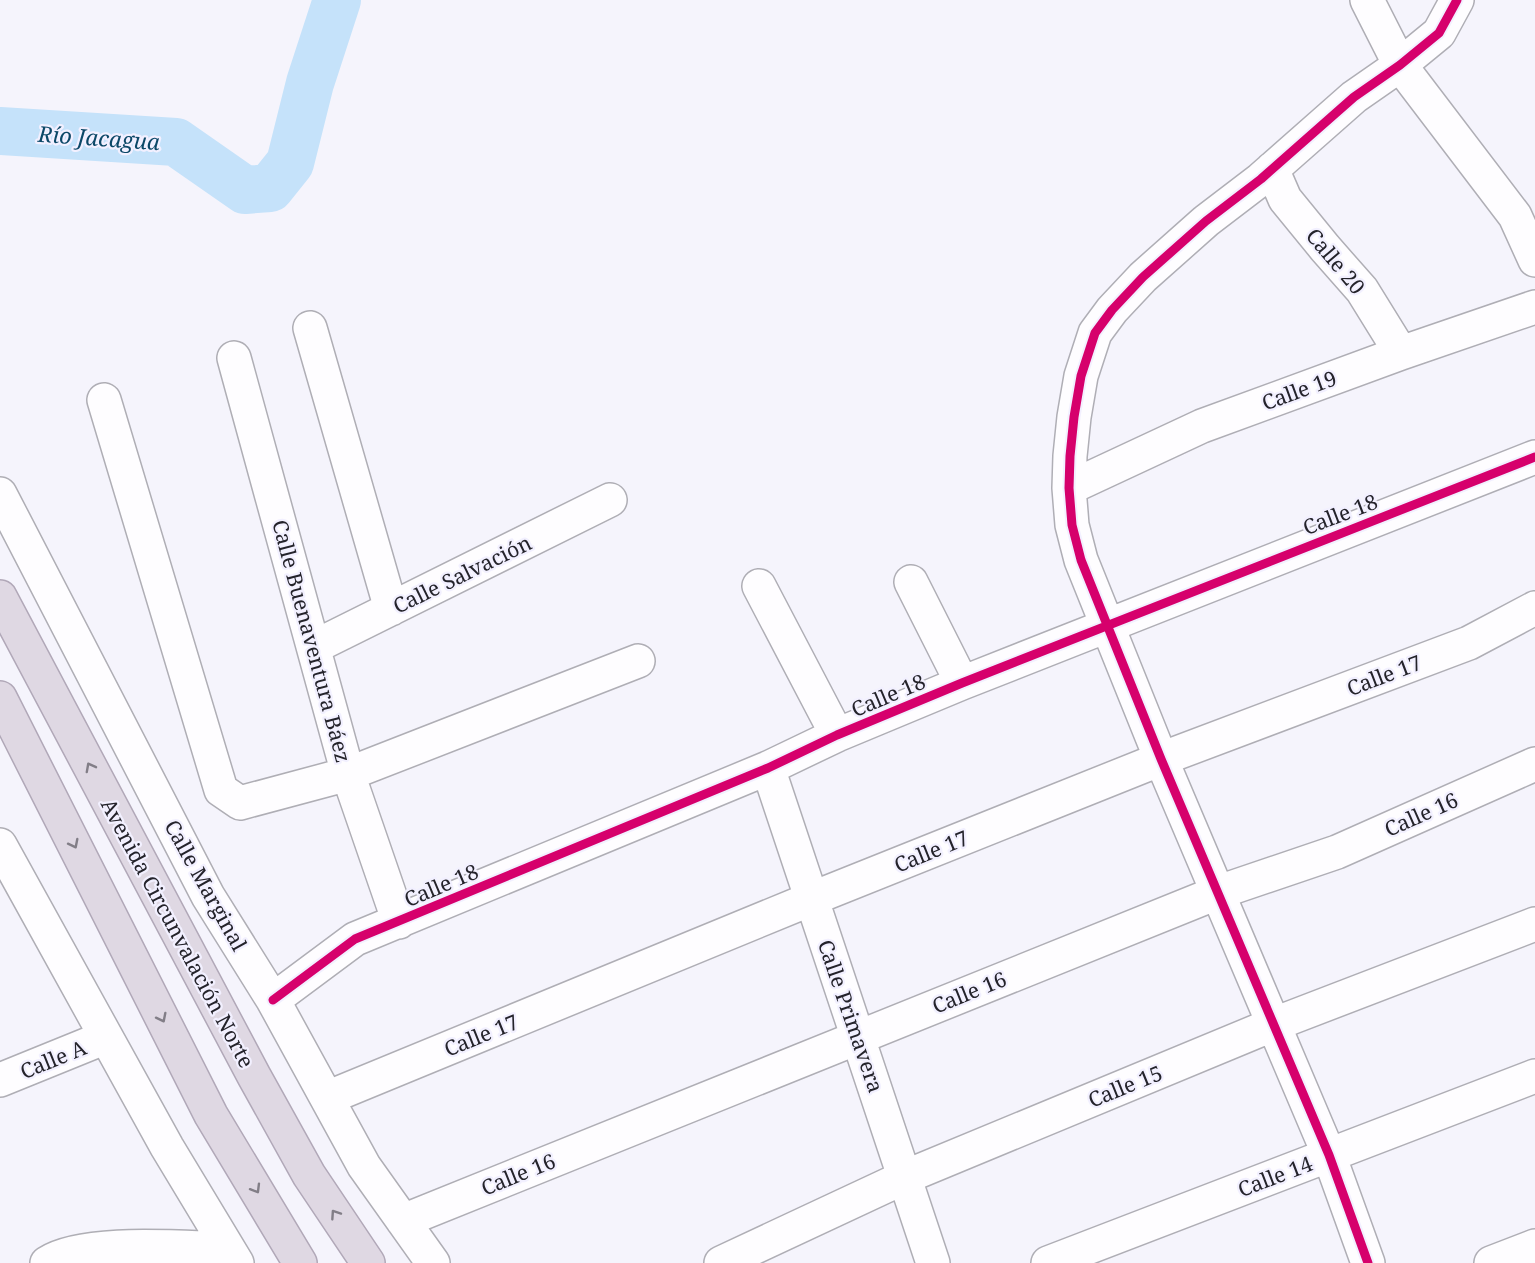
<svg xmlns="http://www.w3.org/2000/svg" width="1535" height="1263" viewBox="0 0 1535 1263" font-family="'Noto Serif',serif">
	<rect width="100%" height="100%" fill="#f5f4fc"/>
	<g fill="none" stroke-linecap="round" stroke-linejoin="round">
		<!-- river -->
		<path stroke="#c5e2fa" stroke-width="48" d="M0,131L176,142L245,190L270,188L290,163L310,83L337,0"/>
		<defs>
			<path id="street" d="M1367,0L1400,65L1515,216L1535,260
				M1272,169L1285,199L1325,248L1362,290L1401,353
				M310,328L391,609
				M234,358L348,774L399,922
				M104,400L221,790L240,803L348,774L638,661
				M1069,488L1202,426L1401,353L1535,307
				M0,494L208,896L273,1000L364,1166L433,1263
				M911,582L962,683
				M759,586L837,735
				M314,647L610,500
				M768,768L933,1263
				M0,845L167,1147L237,1263
				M273,1000L355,939L768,768L837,735L962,683L1535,457
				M0,1080L106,1037
				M327,1098L811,899L1161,759L1469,643L1535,608
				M403,1221L1219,892L1337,852L1535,764
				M47,1263C84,1239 182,1248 228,1249
				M721,1263L905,1177L1272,1025L1535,924
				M1048,1263L1535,1076
				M1368,1263L1329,1155L1161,759L1081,560L1072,525L1069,488L1070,456L1074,417L1081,376L1095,333L1112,310L1143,277L1206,221L1261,179L1354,97L1400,65L1439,33L1457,0
				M1491,1263L1535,1246"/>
			<path id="highway" d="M0,597L254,1076L309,1175L368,1263
				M0,698L211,1115L300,1263"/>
		</defs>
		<!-- street casing -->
		<use href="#street" stroke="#afaeb5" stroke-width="36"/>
		<!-- highway casing -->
		<use href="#highway" stroke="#b1a8b8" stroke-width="36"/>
		<!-- street -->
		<use href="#street" stroke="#fefdff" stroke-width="33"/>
		<!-- highway -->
		<use href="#highway" stroke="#dfd8e3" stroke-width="33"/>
		<defs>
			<path id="cycleway" d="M273,1000L355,939L768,768L837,735L962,683L1535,457
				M1368,1263L1329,1155L1161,759L1081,560L1072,525L1069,488L1070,456L1074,417L1081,376L1095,333L1112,310L1143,277L1206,221L1261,179L1354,97L1400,65L1439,33L1457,0"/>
		</defs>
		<!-- cycleway casing -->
		<use href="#cycleway" stroke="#f2f0ff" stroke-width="13"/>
		<!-- cycleway -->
		<use href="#cycleway" stroke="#d6006c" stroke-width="9"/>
	</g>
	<!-- one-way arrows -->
	<defs><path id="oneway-chevron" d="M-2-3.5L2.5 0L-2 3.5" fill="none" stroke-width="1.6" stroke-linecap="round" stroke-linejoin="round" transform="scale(1.5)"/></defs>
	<g stroke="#827e87">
		<use href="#oneway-chevron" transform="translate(90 767) rotate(-118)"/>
		<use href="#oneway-chevron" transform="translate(74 844) rotate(63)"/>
		<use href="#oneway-chevron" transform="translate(162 1018) rotate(63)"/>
		<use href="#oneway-chevron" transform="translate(256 1189) rotate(59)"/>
		<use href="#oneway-chevron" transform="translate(335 1214) rotate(-124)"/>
	</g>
	<g text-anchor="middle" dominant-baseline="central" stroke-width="4.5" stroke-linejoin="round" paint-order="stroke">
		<!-- street labels -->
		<g font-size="21" fill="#24232b" stroke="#f2f0ff">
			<text transform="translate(1336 261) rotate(50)">Calle 20</text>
			<text transform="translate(1299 390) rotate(-20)">Calle 19</text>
			<text transform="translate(1340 514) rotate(-21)">Calle 18</text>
			<text transform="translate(462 574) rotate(-26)">Calle Salvación</text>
			<text transform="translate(312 641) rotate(75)">Calle Buenaventura Báez</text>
			<text transform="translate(1384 675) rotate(-21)">Calle 17</text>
			<text transform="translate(888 695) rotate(-23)">Calle 18</text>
			<text transform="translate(1421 814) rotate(-24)">Calle 16</text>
			<text transform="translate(931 851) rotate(-22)">Calle 17</text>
			<text transform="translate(206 885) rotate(61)">Calle Marginal</text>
			<text transform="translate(441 885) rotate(-23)">Calle 18</text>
			<text transform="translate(178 933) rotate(62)">Avenida Circunvalación Norte</text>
			<text transform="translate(969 992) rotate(-22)">Calle 16</text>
			<text transform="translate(851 1016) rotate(71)">Calle Primavera</text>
			<text transform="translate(481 1035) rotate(-22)">Calle 17</text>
			<text transform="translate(53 1059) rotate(-22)">Calle A</text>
			<text transform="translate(1125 1086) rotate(-22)">Calle 15</text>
			<text transform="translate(518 1174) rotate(-22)">Calle 16</text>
			<text transform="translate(1275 1176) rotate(-21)">Calle 14</text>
		</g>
		<!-- water labels -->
		<g font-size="22" font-style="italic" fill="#0c4868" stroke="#f2f0ff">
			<text transform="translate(99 137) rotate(4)">Río Jacagua</text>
		</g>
	</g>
</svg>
